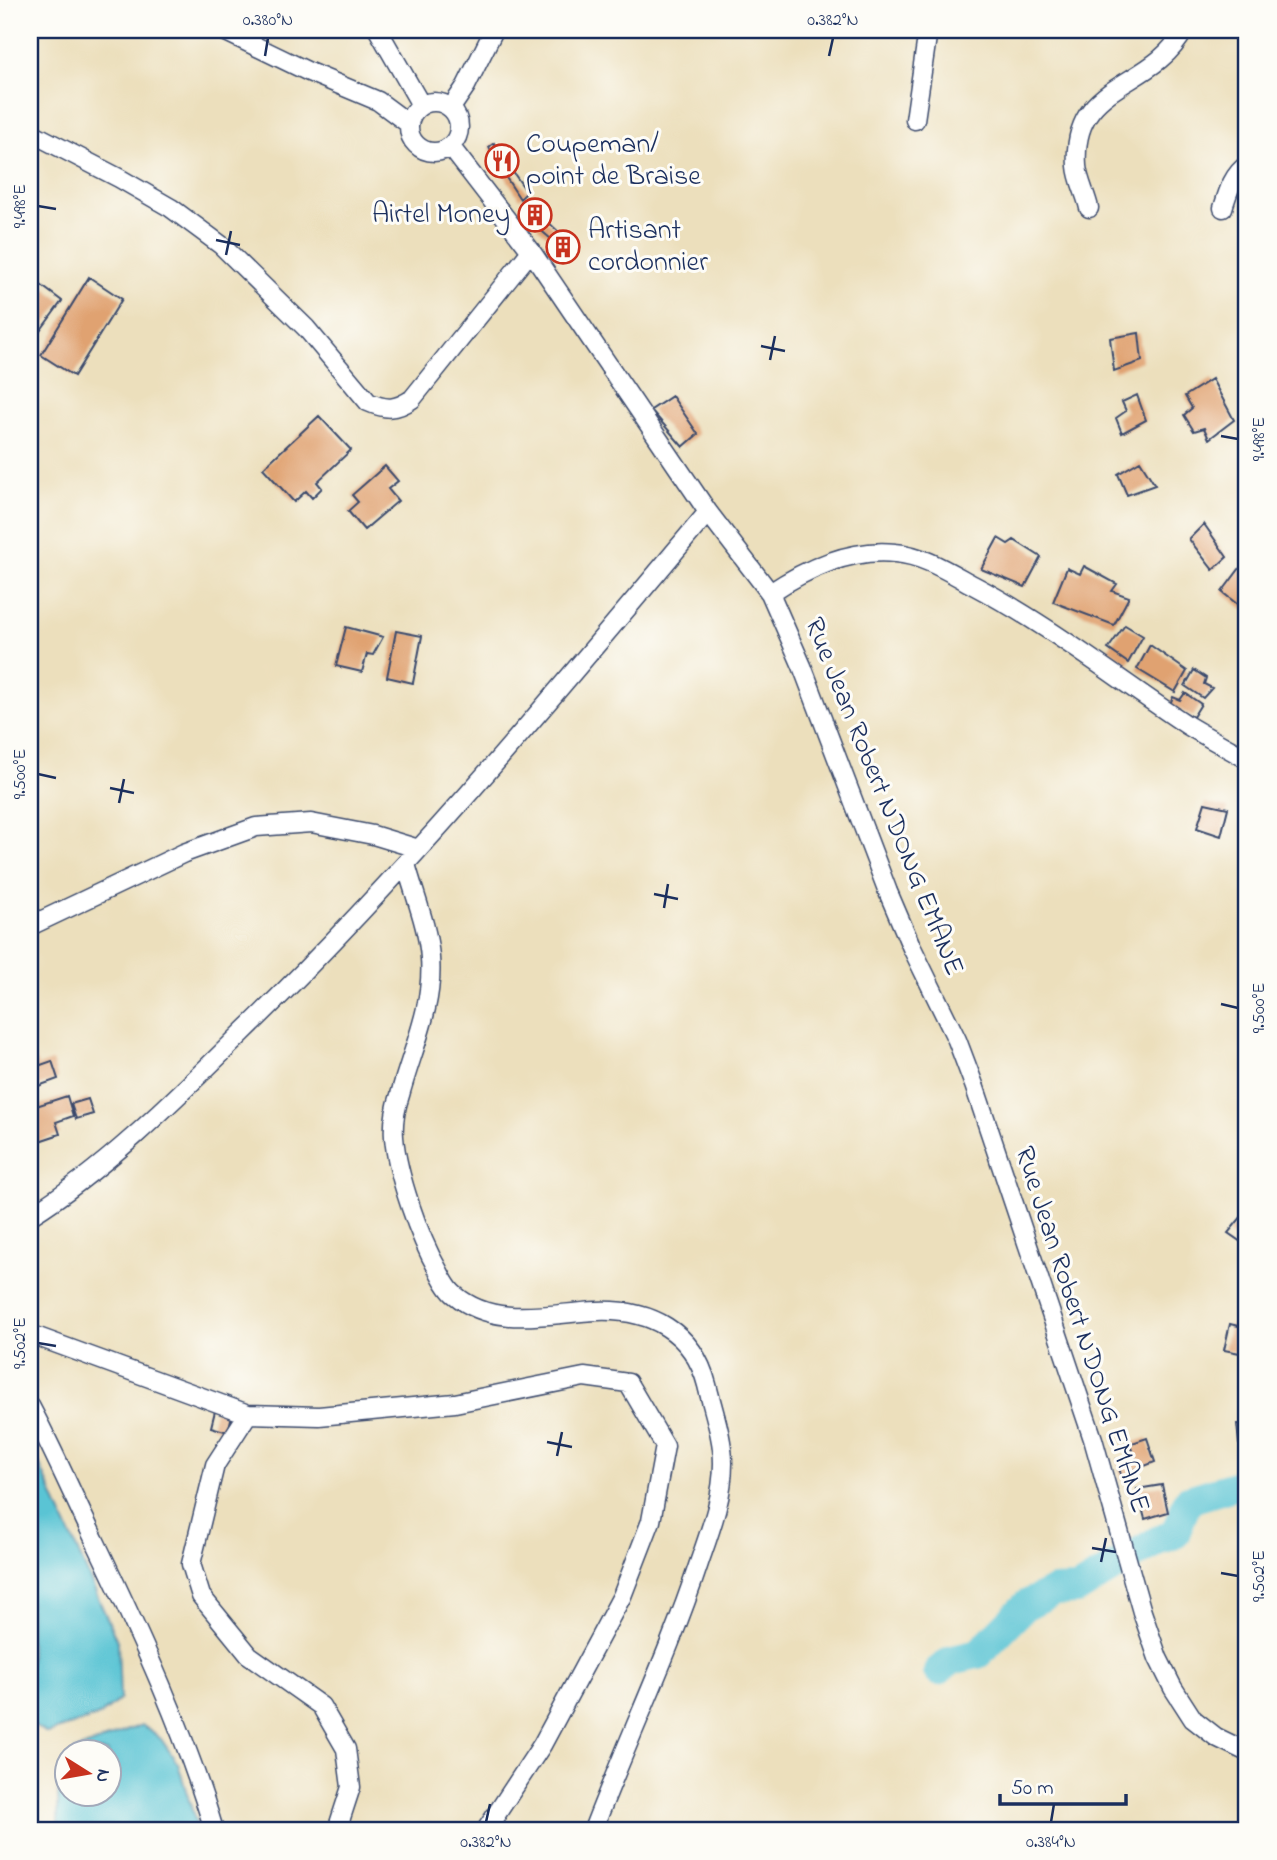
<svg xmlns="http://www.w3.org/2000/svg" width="1277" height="1860" viewBox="0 0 1277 1860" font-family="'Indie Flower',sans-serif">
	<rect width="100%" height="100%" fill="#fdfcf7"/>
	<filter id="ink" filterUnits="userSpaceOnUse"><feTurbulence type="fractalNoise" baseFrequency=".0143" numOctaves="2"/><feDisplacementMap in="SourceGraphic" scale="14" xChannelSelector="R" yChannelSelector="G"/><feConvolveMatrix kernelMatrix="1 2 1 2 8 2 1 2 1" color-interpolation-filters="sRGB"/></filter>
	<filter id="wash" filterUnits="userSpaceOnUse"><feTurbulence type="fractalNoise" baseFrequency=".00686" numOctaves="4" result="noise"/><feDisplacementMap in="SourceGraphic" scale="28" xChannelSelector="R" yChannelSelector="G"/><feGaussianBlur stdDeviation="1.57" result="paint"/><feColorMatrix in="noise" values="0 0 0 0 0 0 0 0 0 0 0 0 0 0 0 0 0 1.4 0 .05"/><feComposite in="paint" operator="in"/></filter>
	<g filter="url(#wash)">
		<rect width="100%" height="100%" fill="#ecdfbc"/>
		<!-- water -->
		<path fill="#5ac4d4" stroke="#3a7a99" stroke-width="2" d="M30,1455L37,1459L118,1643L120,1699L99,1716L47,1733L30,1724Z
			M142,1725L161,1739L178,1764L198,1830H58V1777L66,1763V1794H108V1752L74,1751Z"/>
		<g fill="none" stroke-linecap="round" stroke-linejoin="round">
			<!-- river -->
			<path stroke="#5ac4d4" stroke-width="30" d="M938,1671L952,1660L978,1654L1026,1605L1054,1591L1077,1590L1157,1541L1175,1534L1188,1500L1247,1482"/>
		</g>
		<g id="blocks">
			<!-- building -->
			<path fill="#e0a271" d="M494,143L500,154L494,158L489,147Z
				M510,168L527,192L520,199L503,173Z
				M535,207L542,217L535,222L528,214Z
				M546,220L560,233L551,239L537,227Z
				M566,238L569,253L559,257L558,241Z
				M30,277L62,301L32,342L30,341Z
				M89,277L122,299L74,376L41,355Z
				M1139,333L1142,361L1114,371L1110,338Z
				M1212,379L1234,420L1209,439L1204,428L1194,431L1184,415L1192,408L1185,396Z
				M1137,395L1146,420L1122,433L1116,418L1126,411L1122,402Z
				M672,396L698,434L683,447L651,410Z
				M319,416L351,450L317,482L322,488L312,498L306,491L294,502L263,468Z
				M1140,461L1155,485L1127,495L1118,474Z
				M385,466L398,481L388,489L398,501L364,530L348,511L358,502L352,495Z
				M1204,524L1227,557L1213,570L1189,539Z
				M998,538L1008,544L1014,540L1041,557L1025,587L981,569Z
				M1084,566L1117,584L1112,591L1129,597L1114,625L1053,602L1067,568L1080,574Z
				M1240,568L1247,573V612L1222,592Z
				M1125,625L1143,636L1128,663L1108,649Z
				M346,627L383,637L373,655L367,654L362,672L336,666Z
				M396,631L422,636L413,683L387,677Z
				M1150,645L1187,671L1175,692L1137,669Z
				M1194,670L1206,678L1204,684L1212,688L1203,698L1185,686Z
				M1185,693L1201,704L1193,717L1170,704L1173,697L1180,700Z
				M1205,803L1228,808L1221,836L1197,828Z
				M34,1057L38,1066L52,1061L58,1079L30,1089V1059Z
				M67,1096L73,1116L56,1122L60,1134L30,1144V1108Z
				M88,1099L93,1114L76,1119L71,1104Z
				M1247,1210V1246L1228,1233Z
				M1230,1324L1247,1328V1348L1242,1347L1240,1353L1224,1350Z
				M215,1411L232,1415L228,1432L211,1427Z
				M1237,1424H1247V1443L1239,1444Z
				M1147,1438L1155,1462L1134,1470L1137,1477L1122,1480L1117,1459L1135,1456L1129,1444Z
				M1162,1485L1168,1512L1145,1519L1137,1489Z"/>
		</g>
	</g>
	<g filter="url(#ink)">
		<use href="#blocks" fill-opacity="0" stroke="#3a496c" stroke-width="2"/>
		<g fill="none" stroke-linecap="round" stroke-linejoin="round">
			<defs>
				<path id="minor" d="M222,30L309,72L378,101L409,124
					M378,30L421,105
					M409 127a25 25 0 1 1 50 0a25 25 0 1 1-50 0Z
					M451,108L466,86L494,30
					M915,120L928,30
					M30,132L119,178L171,208L221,245L306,328L368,402C386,410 396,410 412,399L531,251
					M450,146L531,251L708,512L770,593L802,666L888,892L912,948L957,1040L974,1085L1093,1439L1142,1612L1158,1658L1173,1688L1193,1719L1216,1737L1247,1752
					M1089,208C1086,194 1078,180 1077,166C1071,79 1152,91 1184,30
					M1223,208C1228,192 1233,174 1247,165
					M770,593C806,569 850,548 895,553C923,555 949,572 973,585C1049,625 1116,678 1187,725C1207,737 1227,748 1247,759
					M406,864C414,894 428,927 430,958C434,1006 412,1050 400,1095C396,1107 393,1124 394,1137C397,1174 419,1237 438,1270C442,1278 448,1290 455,1295C495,1329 550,1313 597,1311C650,1309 693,1331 707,1385C713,1410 723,1438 723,1463C723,1498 710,1531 699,1563C669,1654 627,1741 593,1830
					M30,926L184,853L256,827L311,823L373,835L419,849
					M30,1216C109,1166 176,1098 242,1033C409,871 558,691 708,512
					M30,1334L248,1414L319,1416L455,1403L584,1377L628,1383L665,1446L651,1521L622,1596L542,1745L486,1830
					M30,1406C54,1451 74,1498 97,1545C141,1637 185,1732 214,1830
					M248,1414L215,1465L191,1564L201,1596L249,1655L321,1706L346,1749L351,1787L337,1830"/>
			</defs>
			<!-- minor casing -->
			<use href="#minor" stroke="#3a496c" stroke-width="21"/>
			<!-- minor -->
			<use href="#minor" stroke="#fff" stroke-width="18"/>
		</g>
	</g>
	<!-- ticks -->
	<path fill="none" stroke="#1b2f5e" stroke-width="2.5" d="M265,56L268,38M829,56L833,38M38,206L56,209M216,240L240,245M226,255L231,231M761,346L785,351M770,360L775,336M1221,436L1238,439M38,774L56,778M110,788L134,793M119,803L124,779M654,894L678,899M664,908L668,884M1221,1004L1238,1008M38,1343L56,1346M547,1442L572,1447M557,1456L562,1432M1092,1548L1116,1552M1101,1562L1106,1538M1221,1573L1238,1576M486,1822L490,1804M1051,1822L1054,1804"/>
	<!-- icons -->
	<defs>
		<symbol id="restaurant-ring" viewBox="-11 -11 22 22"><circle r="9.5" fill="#fdfcf7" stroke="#c8321e" stroke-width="1.5"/><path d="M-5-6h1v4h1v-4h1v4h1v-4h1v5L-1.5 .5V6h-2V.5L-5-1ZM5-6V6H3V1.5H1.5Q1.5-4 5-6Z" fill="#c8321e"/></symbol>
		<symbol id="building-ring" viewBox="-11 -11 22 22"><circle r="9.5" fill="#fdfcf7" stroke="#c8321e" stroke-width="1.5"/><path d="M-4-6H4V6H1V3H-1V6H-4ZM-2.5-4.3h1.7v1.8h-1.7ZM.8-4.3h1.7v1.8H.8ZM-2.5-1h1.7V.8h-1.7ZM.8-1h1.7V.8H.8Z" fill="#c8321e"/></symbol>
	</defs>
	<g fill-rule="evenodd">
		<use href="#restaurant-ring" x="483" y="142" width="38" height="38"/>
		<use href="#building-ring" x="516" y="196" width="38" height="38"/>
		<use href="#building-ring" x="544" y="228" width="38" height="38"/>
	</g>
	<g text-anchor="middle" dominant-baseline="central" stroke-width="6" stroke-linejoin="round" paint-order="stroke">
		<!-- poi labels -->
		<g font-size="28" fill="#1b2f5e" stroke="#fdfcf7" text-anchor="start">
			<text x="526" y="145">Coupeman/<tspan x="526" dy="32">point de Braise</tspan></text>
			<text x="510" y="215" text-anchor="end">Airtel Money</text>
			<text x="588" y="231">Artisant<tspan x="588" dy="32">cordonnier</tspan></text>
		</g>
		<!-- street labels -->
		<g font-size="28" fill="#1b2f5e" stroke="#fdfcf7">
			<text transform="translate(883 797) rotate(68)">Rue Jean Robert NDONG EMANE</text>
			<text transform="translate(1081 1330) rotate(72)">Rue Jean Robert NDONG EMANE</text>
		</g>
	</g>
	<!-- margin -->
	<rect width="1277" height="1860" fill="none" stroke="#fdfcf7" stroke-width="77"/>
	<!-- north arrow -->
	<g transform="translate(88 1773) rotate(101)"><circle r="33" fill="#fdfcf7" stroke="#a3aaba" stroke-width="2"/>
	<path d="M0-5L12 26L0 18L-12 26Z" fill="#c8321e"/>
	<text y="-10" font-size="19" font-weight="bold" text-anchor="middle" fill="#1b2f5e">N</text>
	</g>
	<!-- scale -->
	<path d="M1000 1794v10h126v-10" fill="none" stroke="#1b2f5e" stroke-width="3.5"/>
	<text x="1011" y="1794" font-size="21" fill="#1b2f5e" stroke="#fdfcf7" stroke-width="5" paint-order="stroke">50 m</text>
	<rect x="38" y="38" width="1200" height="1784" fill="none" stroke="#1b2f5e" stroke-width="2.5"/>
	<g font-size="18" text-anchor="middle" fill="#1b2f5e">
		<text x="268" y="25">0.380°N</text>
		<text x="833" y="25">0.382°N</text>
		<text transform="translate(19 206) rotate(-90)" y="6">9.498°E</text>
		<text transform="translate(1258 439) rotate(-90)" y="6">9.498°E</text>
		<text transform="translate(19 774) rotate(-90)" y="6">9.500°E</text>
		<text transform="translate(1258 1008) rotate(-90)" y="6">9.500°E</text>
		<text transform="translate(19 1343) rotate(-90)" y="6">9.502°E</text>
		<text transform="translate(1258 1576) rotate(-90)" y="6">9.502°E</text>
		<text x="486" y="1847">0.382°N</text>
		<text x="1051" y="1847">0.384°N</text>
	</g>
</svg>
